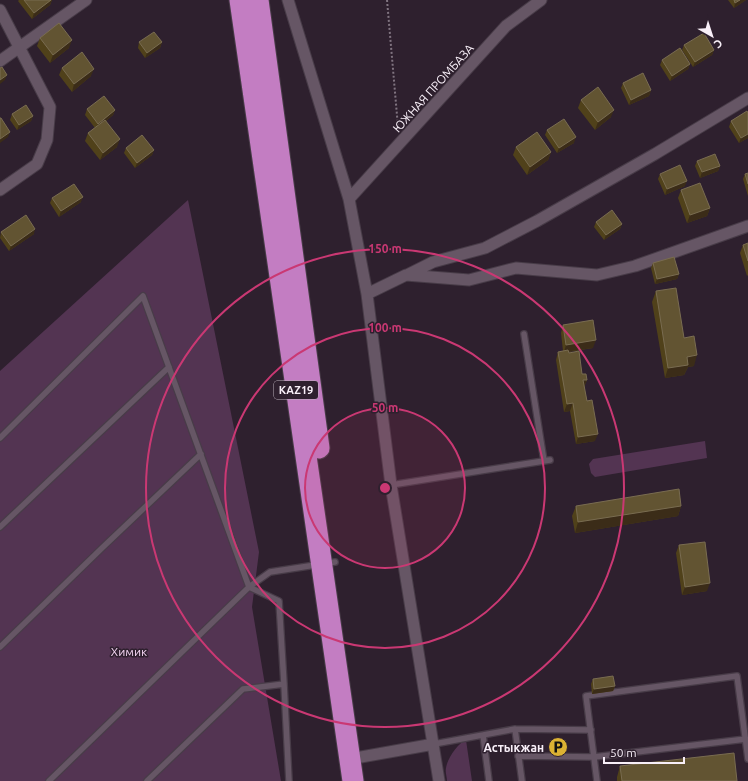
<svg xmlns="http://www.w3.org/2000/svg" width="748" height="781" viewBox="0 0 748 781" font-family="Ubuntu,sans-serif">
	<rect width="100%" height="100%" fill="#2e202e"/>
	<!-- green -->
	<path fill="#533452" d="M188,200L259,552L252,607L281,781H0V371Z
		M705,441L707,458L595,477L591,473L589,464L593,459Z
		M466,740L472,781H447C447,777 445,772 446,768C447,759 458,743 466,740Z"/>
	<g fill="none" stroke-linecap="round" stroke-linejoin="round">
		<defs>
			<path id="lane" d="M524,334L544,461
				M0,438L143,296L249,587L279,601L284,684L289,781
				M391,485L550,460
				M0,527L169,367
				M0,647L102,548L201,454
				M515,729L591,730
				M483,735L489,781
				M434,744L515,729L522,781
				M518,756L594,757L746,739L748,741
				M49,781L249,587L270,572L335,562
				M147,781L243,689L284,684
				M597,781L586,696L737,676L748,759"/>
			<path id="street" d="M288,0L349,199L367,294L391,485L439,781
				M0,10L50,107L47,140L37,164L0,190
				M0,61L86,0
				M349,199L506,26L541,0
				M407,275L433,262L485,248L537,221L655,154L748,98
				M367,294L406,275L469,280L516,268L597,275L635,266L748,226
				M350,759L434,744"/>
			<path id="highway" d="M240,0L353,781
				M258,0L319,448"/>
		</defs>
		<!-- lane casing -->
		<use href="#lane" stroke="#483c48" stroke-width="8"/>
		<!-- street casing -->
		<use href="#street" stroke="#483c48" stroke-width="13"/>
		<!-- highway casing -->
		<use href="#highway" stroke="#483c48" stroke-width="23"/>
		<!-- path -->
		<path stroke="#807480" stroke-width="2" stroke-dasharray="2 2" stroke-linecap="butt" d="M387,0L398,127"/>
		<!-- lane -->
		<use href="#lane" stroke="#665665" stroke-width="5.5"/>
		<!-- street -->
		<use href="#street" stroke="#665665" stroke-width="11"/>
		<!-- highway -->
		<use href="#highway" stroke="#c37dc2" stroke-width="21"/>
	</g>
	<!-- wall -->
	<path fill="#50411a" d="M19,0H52L50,5L32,19L18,1Z
		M728,0H746L734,8Z
		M40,38L69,48L50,63L37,46Z
		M139,42H162L160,48L145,58L138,48Z
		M684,45L714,50L712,55L693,67L682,50Z
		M662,60L690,64L688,69L670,81L660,65Z
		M62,68L91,76L72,92L59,75Z
		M623,83L651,90L649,96L629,105L621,88Z
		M581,100L611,117L595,130L578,108Z
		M87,109L115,110L113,115L106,121L117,147L100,160L85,141L88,133L95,128L85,115Z
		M748,113V138L739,143L729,127L731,121Z
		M12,114L33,116L31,121L17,130L10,120Z
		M547,130L574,143L557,153L545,135Z
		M516,147L551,152L548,160L527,175L513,155Z
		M126,148L154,150L152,155L135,168L124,153Z
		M697,161L720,166L718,171L700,178L695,166Z
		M748,173V196L743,179L745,174Z
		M660,174L685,186L665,195L658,179Z
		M681,190L710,208L707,216L687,223L678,198Z
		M52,198L81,202L59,217L50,203Z
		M596,222L622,224L620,229L604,240L594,227Z
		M1,232L34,234L9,251L0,238Z
		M748,243V275L747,276L740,253L743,245Z
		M653,263L679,274L677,279L655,284L651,268Z
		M656,291L684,338L694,366L688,367L684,375L665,378L652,302Z
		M563,325L593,348L568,352L569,353L582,374L587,380L584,387L595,441L576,444L570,411L564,412L556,360L558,352L563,351L561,333Z
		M576,506H681L678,516L575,533L572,516Z
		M679,545L707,591L682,595L676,553Z
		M593,679L615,686L613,691L592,694L591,684Z
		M620,766L737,781H617V777Z"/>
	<!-- shaded-wall -->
	<path fill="#3b2c18" d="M52,0L50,5L32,19L34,13Z
		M740,0H746L734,8L735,3Z
		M72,40L69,48L50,63L53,55Z
		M162,42L160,48L145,58L147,53Z
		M714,50L712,55L693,67L695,62Z
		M690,64L688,69L670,81L672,76Z
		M94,69L91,76L72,92L74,84Z
		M7,75L5,80L0,84V80Z
		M651,90L649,96L629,105L631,100Z
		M115,110L113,115L96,129L98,124Z
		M614,110L611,117L595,130L598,122Z
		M33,116L31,121L17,130L19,125Z
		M10,132L8,137L0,143V139Z
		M748,134V138L739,143L741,138Z
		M576,137L574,143L557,153L559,148Z
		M120,139L117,147L100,160L103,153Z
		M154,150L152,155L135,168L137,163Z
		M551,152L548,160L527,175L530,167Z
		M720,166L718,171L700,178L702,172Z
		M687,181L685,186L665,195L667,189Z
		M83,197L81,202L59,217L61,211Z
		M710,208L707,216L687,223L690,215Z
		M622,224L620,229L604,240L606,235Z
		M35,229L34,234L9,251L11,246Z
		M679,274L677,279L655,284L657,279Z
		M596,340L593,348L564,352L566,345Z
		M697,355L694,366L688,367L684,375L665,378L668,368L687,357Z
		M583,380H587L584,388Z
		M573,403L570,411L564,412L567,404Z
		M598,434L595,441L576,444L578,437Z
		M681,506L678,516L575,533L578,522Z
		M710,583L707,591L682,595L685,587Z
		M615,686L613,691L592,694L594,689Z"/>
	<!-- building -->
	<path fill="#625432" stroke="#796c51" d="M24,0H51L34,13Z
		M734,0H740L735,3Z
		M59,23L72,40L53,55L40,38Z
		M154,32L162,42L147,53L139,42Z
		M704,33L714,50L695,62L684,45Z
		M680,48L690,64L672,76L662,60Z
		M82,52L94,69L74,84L62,68Z
		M2,67L7,75L0,80V68Z
		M643,73L651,90L631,100L623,83Z
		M598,87L614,110L598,122L581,100Z
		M104,96L115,110L98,124L87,109Z
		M26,105L33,116L19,125L12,114Z
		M747,111L748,113V134L741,138L731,121Z
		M0,118H1L10,132L0,139Z
		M564,119L576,137L559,148L547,130Z
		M105,120L120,139L103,153L88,133Z
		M537,132L551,152L530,167L516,147Z
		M142,135L154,150L137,163L126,148Z
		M715,154L720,166L702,172L697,161Z
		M680,165L687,181L667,189L660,174Z
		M748,173V184L745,174Z
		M700,183L710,208L690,215L681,190Z
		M74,184L83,197L61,211L52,198Z
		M612,210L622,224L606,235L596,222Z
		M26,215L35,229L11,246L1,232Z
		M748,243V261L743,245Z
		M674,257L679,274L657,279L653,263Z
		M676,288L684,338L694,336L697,355L687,357L688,365L668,368L656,291Z
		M593,320L596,340L566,345L563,325Z
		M568,350L569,353L579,351L582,374H586L587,380H583L587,401L592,400L598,434L578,437L573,403L567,404L558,352Z
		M679,489L681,506L578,522L576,506Z
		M705,542L710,583L685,587L679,545Z
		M613,676L615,686L594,689L593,679Z
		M734,753L737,781H622L620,766Z"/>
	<!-- distance rings -->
	<circle cx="385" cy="488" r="80" fill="#ca3873" fill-opacity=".12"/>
	<g fill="none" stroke="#ca3873" stroke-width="2">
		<circle cx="385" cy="488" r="80"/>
		<circle cx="385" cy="488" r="160"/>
		<circle cx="385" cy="488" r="239"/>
	</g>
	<!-- icons -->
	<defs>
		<symbol id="parking-disc" viewBox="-11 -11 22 22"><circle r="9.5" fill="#dcb233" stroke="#2e202e"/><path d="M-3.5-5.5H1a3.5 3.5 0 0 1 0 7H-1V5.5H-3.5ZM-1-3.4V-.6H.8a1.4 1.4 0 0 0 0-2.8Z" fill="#111"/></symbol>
	</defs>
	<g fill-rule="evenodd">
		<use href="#parking-disc" x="547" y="736" width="22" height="22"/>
	</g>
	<g text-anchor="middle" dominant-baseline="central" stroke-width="3" stroke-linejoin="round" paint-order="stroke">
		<!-- shield labels -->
		<rect fill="#2e202e" stroke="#bbb1bb" stroke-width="1" x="274" y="381" width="44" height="18" rx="3"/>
		<g font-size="11" font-weight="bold" fill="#f8eff8">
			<text x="296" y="390">KAZ19</text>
		</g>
		<!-- street labels -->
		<g font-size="12" fill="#f8eff8" stroke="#2e202e">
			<text transform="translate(433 88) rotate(-48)">ЮЖНАЯ ПРОМБАЗА</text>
		</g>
		<!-- park labels -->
		<g font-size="12" fill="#f6d7f5" stroke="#2e202e">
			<text x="129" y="651">Химик</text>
		</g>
		<!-- poi labels -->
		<g font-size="12" font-weight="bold" fill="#f8eff8" stroke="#2e202e" text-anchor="end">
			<text x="544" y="747">Астыкжан</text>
		</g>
	</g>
	<circle cx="385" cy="488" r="6" fill="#ca3873" stroke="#2e202e" stroke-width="2"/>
	<g font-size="12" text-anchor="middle" font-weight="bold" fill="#ca3873" stroke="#2e202e" stroke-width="3" stroke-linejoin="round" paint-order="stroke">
		<text x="385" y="253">150 m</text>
		<text x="385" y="332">100 m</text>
		<text x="385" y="412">50 m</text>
	</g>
	<!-- north arrow -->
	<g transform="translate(712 36) rotate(141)" stroke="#2e202e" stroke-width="3" paint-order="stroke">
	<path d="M0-3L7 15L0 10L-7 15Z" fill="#f8eff8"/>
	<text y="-6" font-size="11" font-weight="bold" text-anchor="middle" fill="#f8eff8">С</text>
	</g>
	<!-- scale -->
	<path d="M604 757v6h80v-6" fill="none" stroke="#f8eff8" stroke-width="2"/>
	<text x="610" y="757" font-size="12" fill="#f8eff8" stroke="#2e202e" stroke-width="3" paint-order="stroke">50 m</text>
</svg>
